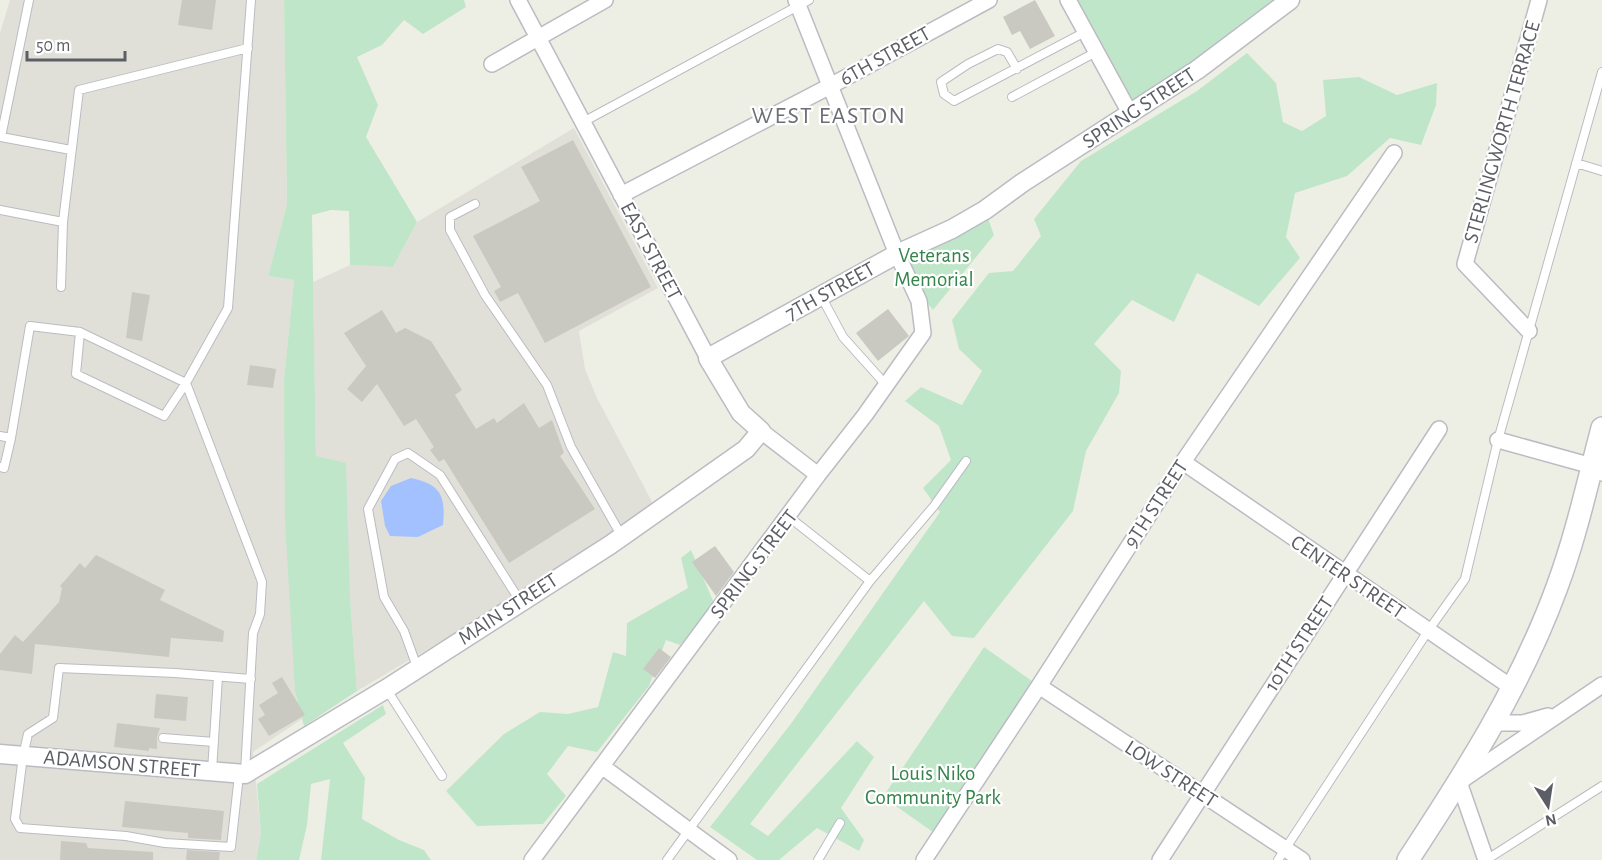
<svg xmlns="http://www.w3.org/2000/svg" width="1602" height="860" viewBox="0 0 1602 860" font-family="'Alegreya Sans',sans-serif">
	<rect width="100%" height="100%" fill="#eeefe4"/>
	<!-- industrial -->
	<path fill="#e0e0d8" d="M10,0H284L287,204L268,276L294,280L284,379L295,692L302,719L253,752L261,833L256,860H0V33Z
		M574,128L658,288L579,331L585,369L597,398L658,513L357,691L350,599L316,457L313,282L350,265L393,267L417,222Z"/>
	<!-- green -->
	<path fill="#c0e6c9" d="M284,0H464L466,7L423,34L404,20L382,45L357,57L378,105L366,137L417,222L393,267L350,265L349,211L331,210L312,215L316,456L346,463L350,599L357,691L304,726L295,692L285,521L284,379L294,280L268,276L287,204Z
		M1069,0H1289L1131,115Z
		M1247,53L1276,83L1283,122L1302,131L1326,116L1323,80L1359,77L1397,95L1437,83L1436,105L1421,145L1390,138L1347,176L1295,193L1286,237L1300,258L1259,306L1197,273L1174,322L1132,300L1094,344L1121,371L1119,393L1086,451L1073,511L974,638L952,636L924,601L750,824L768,836L857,741L874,757L841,808L864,840L859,851L817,828L779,860H757L710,827L790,725L940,512L923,488L951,460L939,426L905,401L921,387L962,405L982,371L959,349L952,320L989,273L1013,271L1041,236L1034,219L1081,161L1197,91Z
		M985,210L994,235L933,310L911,283L897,254Z
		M691,550L714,603L680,645L666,640L649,686L597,752L568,746L547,774L566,796L543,824L477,826L446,791L504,734L540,712L568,714L598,707L613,652L626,656L627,623L688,588L681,558Z
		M984,647L1039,686L940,837L883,797Z
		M383,705L386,714L343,743L365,778L362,819L399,840L424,850L431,860H321L330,779L311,784L307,825L299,860H256L261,833L257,784Z"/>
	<!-- water -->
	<path fill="#a3c1ff" d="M411,478C440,484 446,495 443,525L418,537L390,536L385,526L381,501L391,486Z"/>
	<!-- building -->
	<path fill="#cac9c1" d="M182,0H216L212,30L178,25Z
		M1035,0L1055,36L1030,49L1020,31L1012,35L1003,17Z
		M573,140L651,287L545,343L518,293L500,302L494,291L501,287L473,236L540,201L521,167Z
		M132,292L150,295L142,341L126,338Z
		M888,309L909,336L878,361L856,333Z
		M382,310L396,333L405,328L431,341L462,390L455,395L476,429L494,418L497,423L524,403L539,428L552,420L564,453L560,456L595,509L509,563L444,459L439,462L430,450L434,447L416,419L404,426L377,384L362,402L347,389L366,366L344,333Z
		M250,365L276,369L273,388L247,385Z
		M715,546L734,572L716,596L692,562Z
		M96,555L165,590L160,600L224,631L223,642L171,638L169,657L35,644L32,674L0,670V654L15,635L23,642L59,602L62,588L60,586L80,563L85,568Z
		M659,648L671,657L655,678L643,669Z
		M282,677L305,715L269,736L258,719L265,715L259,705L278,693L272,683Z
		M156,694L188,697L186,721L154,718Z
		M117,723L160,728L157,737V749L149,748V751L114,747Z
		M125,801L224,811L221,840L188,838V833L122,827Z
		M61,841L86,843L88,848L153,852V860H60Z
		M187,850L220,852L219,860H186Z"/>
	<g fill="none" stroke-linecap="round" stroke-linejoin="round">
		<defs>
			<path id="service" d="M29,0L1,137L71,150
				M1017,69L1007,52L998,49L968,64L941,82L944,94L954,101L1085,32
				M1012,97L1096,52
				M583,122L809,0
				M1576,163L1602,171
				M475,204L450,217V230L485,295L547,385L571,447L621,535
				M0,210L63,222L79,90L248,48
				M61,287L63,222
				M821,296L843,337L887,386
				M80,332L186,383L262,582L260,614L253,633L245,772
				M0,436L11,438L4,468L0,467
				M11,438L30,326L80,332L76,374L164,416L186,383L228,308L251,0
				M789,517L870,581
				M417,667L404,631L384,597L368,509L395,459L408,453L440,475L520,601
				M387,690L442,776
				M163,738L214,742
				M212,771L218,677
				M239,775L231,847L165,843L126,836L20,828L15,819L23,756L28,734L53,718L59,668L175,673L251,679
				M667,860L870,581L934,506L966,461
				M818,860L840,823
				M1278,860L1428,631L1465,579L1498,440L1602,72
				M1486,860L1602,786"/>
			<path id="minor" d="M518,0L708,358
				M1068,0L1131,115
				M492,64L605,0
				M621,195L832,85L989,0
				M1529,331L1465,264L1539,0
				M761,431L818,475
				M1498,440L1592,466L1602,473
				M1183,462L1514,689
				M1039,686L1302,860
				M1495,723H1523L1548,716
				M603,767L729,860
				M532,860L818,475L865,415L923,333L919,301L897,254L796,0
				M924,860L1039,686L1183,462L1394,153
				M1160,860L1439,429
				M1486,860L1459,782L1602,685"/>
			<path id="tertiary" d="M0,754L245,774L386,689L610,545L746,449L761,431L741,413L708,358L897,254L952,229L985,210L1022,183L1197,70L1290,0"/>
			<path id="secondary" d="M1408,860C1465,773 1521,686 1557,587C1576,536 1588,481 1602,428"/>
		</defs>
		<!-- service casing -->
		<use href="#service" stroke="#bbbcc3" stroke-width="10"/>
		<!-- minor casing -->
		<use href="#minor" stroke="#bbbcc3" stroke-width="18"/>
		<!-- tertiary casing -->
		<use href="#tertiary" stroke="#bbbcc3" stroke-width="21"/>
		<!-- secondary casing -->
		<use href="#secondary" stroke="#bcbec5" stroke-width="24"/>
		<!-- service -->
		<use href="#service" stroke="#fff" stroke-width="8"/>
		<!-- minor -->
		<use href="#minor" stroke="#fff" stroke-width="15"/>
		<!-- tertiary -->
		<use href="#tertiary" stroke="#fff" stroke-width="18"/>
		<!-- secondary -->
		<use href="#secondary" stroke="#fff" stroke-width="21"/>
	</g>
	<g text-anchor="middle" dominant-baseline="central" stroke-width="4.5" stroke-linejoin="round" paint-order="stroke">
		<!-- street labels -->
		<g font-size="21" fill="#5c5e65" stroke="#fff">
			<text transform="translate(885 56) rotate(-29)">6TH STREET</text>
			<text transform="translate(1139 108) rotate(-33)">SPRING STREET</text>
			<text transform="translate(1502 132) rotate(-74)">STERLINGWORTH TERRACE</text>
			<text transform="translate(651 251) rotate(62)">EAST STREET</text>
			<text transform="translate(830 291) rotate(-29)">7TH STREET</text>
			<text transform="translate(1156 504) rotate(-57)">9TH STREET</text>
			<text transform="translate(754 564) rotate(-53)">SPRING STREET</text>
			<text transform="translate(1348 577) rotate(34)">CENTER STREET</text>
			<text transform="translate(508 609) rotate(-33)">MAIN STREET</text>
			<text transform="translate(1299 644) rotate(-57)">10TH STREET</text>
			<text transform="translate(122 764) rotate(5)">ADAMSON STREET</text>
			<text transform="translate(1171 774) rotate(33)">LOW STREET</text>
		</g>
		<!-- park labels -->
		<g font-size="21" fill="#34844b" stroke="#fff">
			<text x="934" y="255">Veterans<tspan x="934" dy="24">Memorial</tspan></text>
			<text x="933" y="773">Louis Niko<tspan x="933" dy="24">Community Park</tspan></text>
		</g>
		<!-- quarter labels -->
		<g font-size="24" letter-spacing="1.5" fill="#6d6f77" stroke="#fff">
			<text x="829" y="116">WEST EASTON</text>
		</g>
	</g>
	<!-- north arrow -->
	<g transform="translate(1548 806) rotate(168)" stroke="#ffffff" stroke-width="4.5" paint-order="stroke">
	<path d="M0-4.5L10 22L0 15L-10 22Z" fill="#5c5e65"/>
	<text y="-9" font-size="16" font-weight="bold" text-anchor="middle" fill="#5c5e65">N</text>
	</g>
	<!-- scale -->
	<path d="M27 51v9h98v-9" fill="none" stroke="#5c5e65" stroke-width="3"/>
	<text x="36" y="51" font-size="18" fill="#5c5e65" stroke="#ffffff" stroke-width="4.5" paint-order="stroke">50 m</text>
</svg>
